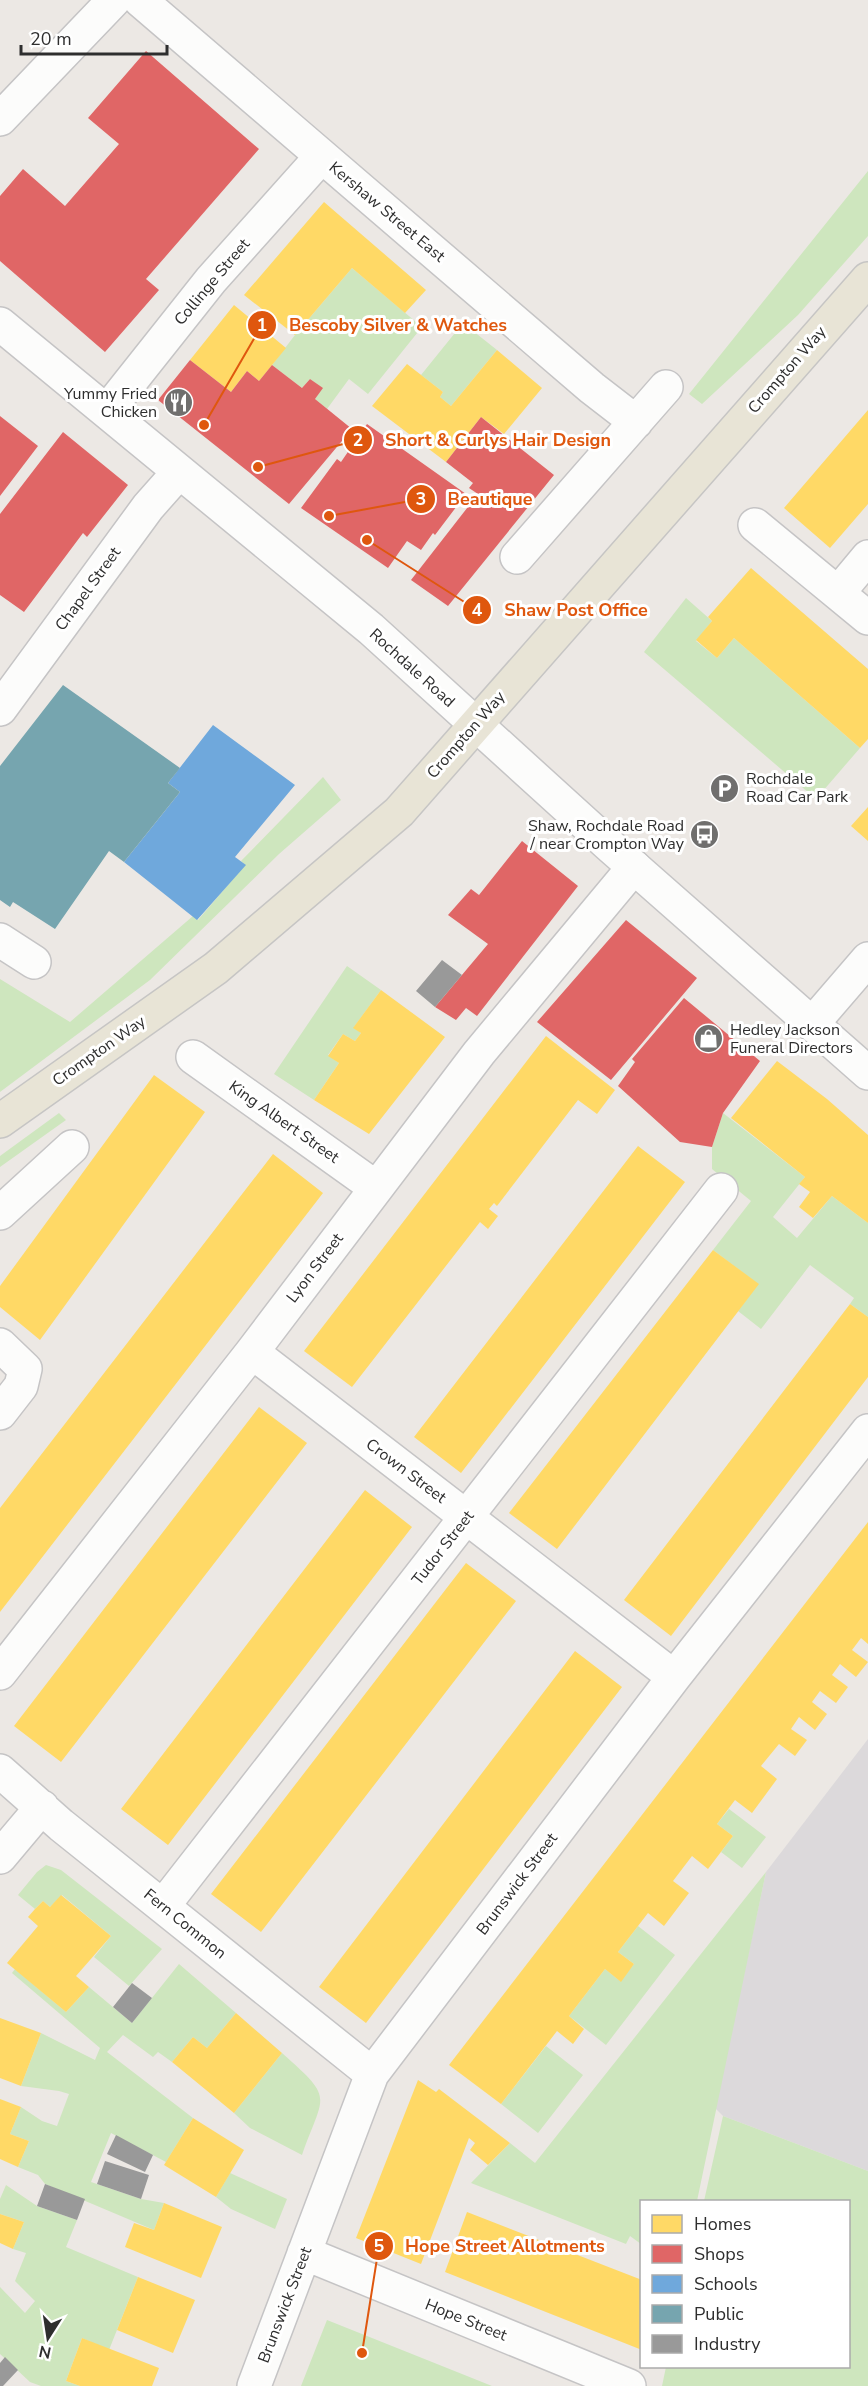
<svg xmlns="http://www.w3.org/2000/svg" width="868" height="2386" viewBox="0 0 868 2386" font-family="'Nunito Sans',sans-serif">
	<rect width="100%" height="100%" fill="#ece8e4"/>
	<!-- industrial -->
	<path fill="#dcd9db" d="M868,1739V2171L723,2116L715,2108L766,1872Z"/>
	<!-- green -->
	<path fill="#cee6be" d="M868,171V236L798,315L702,404L689,394Z
		M352,268L422,327L368,394L349,379L327,409L315,399L322,388L310,379L302,388L272,365L295,335Z
		M463,323L497,350L451,406L440,397L443,392L421,375Z
		M686,598L712,621L696,641L717,658L734,638L860,748L816,799L644,652Z
		M323,777L341,800L279,854L150,980L0,1092V979L70,1022L193,916L198,920L245,865L241,861Z
		M347,966L381,990L354,1027L361,1033L355,1041L343,1034L328,1055L339,1063L314,1100L274,1074Z
		M59,1113L66,1120L0,1167V1156Z
		M723,1113L805,1177L773,1217L797,1238L832,1196L868,1223V1317L850,1304L854,1298L810,1265L761,1329L738,1311L758,1284L713,1250L751,1201L712,1169V1147Z
		M729,1809L766,1837L742,1868L721,1852L733,1836L717,1824Z
		M46,1865L61,1870L162,1949L129,1986L94,1957L111,1936L62,1895L50,1907L43,1901L35,1909L18,1895L37,1872Z
		M766,1872L697,2201L642,2202L641,2244L630,2236L626,2244L471,2183L510,2143L535,2163Z
		M638,1926L675,1955L606,2045L569,2016L605,1969L620,1981L634,1964L618,1952Z
		M179,1964L236,2013L207,2048L193,2037L172,2062L158,2052L153,2057L123,2035L107,2052L193,2118L166,2162L111,2133L91,2182L141,2199L164,2203L154,2230L45,2184L38,2175L18,2167L29,2141L10,2134L21,2107L42,2121L57,2126L69,2094L59,2091L21,2086L41,2033L95,2060L100,2048L12,1973L15,1969L66,2012L89,1987L132,2023Z
		M546,2046L583,2075L538,2133L501,2104Z
		M282,2053C335,2100 324,2093 302,2155L250,2128L234,2113Z
		M723,2116L868,2171V2386H662L666,2367L848,2366V2202L704,2201Z
		M230,2173L287,2199L275,2229L231,2209L216,2197Z
		M6,2185L37,2206L77,2220L66,2247L138,2277L109,2350L82,2338L66,2381L80,2386H41L30,2382L0,2354V2287L25,2313L35,2301L15,2281L26,2253L13,2249L24,2222L0,2214V2199Z
		M327,2320L492,2386H301Z"/>
	<!-- homes -->
	<path fill="#ffd966" d="M324,202L426,290L405,313L352,268L295,335L244,295Z
		M234,305L286,348L259,381L247,371L231,392L190,360Z
		M497,350L542,388L504,434L481,417L446,462L372,406L407,364L443,392L440,397L451,406Z
		M868,410V504L830,548L784,508Z
		M751,568L868,669V739L860,748L734,638L717,658L696,640L712,621L708,617Z
		M868,807V841L851,826Z
		M381,990L445,1037L369,1134L314,1100L339,1063L328,1056L343,1034L355,1041L361,1033L353,1028Z
		M546,1036L615,1090L597,1114L578,1100L497,1206L494,1203L489,1209L498,1216L488,1229L480,1222L352,1387L304,1351Z
		M777,1061L827,1099L868,1135V1223L832,1196L813,1218L799,1207L810,1192L799,1184L805,1177L731,1118Z
		M154,1075L205,1112L40,1340L0,1307V1286Z
		M638,1146L685,1182L461,1473L414,1437Z
		M273,1154L323,1193L0,1612V1508Z
		M713,1250L759,1284L557,1549L509,1513Z
		M850,1304L868,1317V1377L671,1636L624,1600Z
		M259,1407L307,1443L61,1762L14,1726Z
		M365,1490L412,1527L168,1845L121,1809Z
		M868,1522V1644L861,1638L852,1650L868,1662L856,1677L840,1664L832,1675L848,1687L836,1703L820,1691L812,1702L827,1714L815,1730L799,1717L791,1729L807,1740L795,1756L779,1744L761,1766L777,1779L752,1813L735,1800L717,1824L733,1836L708,1869L692,1856L673,1881L689,1893L664,1926L648,1913L618,1952L634,1964L621,1982L605,1969L569,2016L584,2029L573,2044L557,2031L501,2104L449,2065Z
		M466,1563L516,1601L261,1932L211,1894Z
		M575,1651L622,1687L366,2023L319,1987Z
		M61,1895L111,1936L76,1976L89,1987L66,2012L7,1963L38,1926L28,1917L35,1909L43,1901L50,1907Z
		M236,2013L282,2053L234,2113L172,2062L193,2037L207,2048Z
		M0,2018L41,2033L21,2086L0,2078Z
		M418,2080L436,2092L439,2089L510,2143L488,2165L470,2150L475,2143L469,2138L421,2264L356,2238Z
		M0,2099L21,2107L10,2134L29,2141L18,2167L0,2159Z
		M193,2118L244,2150L216,2197L164,2165Z
		M164,2203L222,2227L201,2278L125,2247L134,2223L154,2230Z
		M467,2212L642,2280V2350L445,2272Z
		M0,2214L24,2222L13,2249L0,2243Z
		M138,2277L195,2300L173,2353L117,2330Z
		M82,2338L159,2368L152,2386H80L66,2381Z"/>
	<!-- shops -->
	<path fill="#e06666" d="M146,51L259,149L146,279L159,290L105,352L0,261V196L23,169L65,206L119,144L88,118Z
		M190,360L231,392L247,371L259,381L272,365L302,388L310,379L323,388L315,399L352,429L289,504L158,400Z
		M0,416L38,446L0,496Z
		M481,417L554,475L448,606L411,580L478,494L469,488L473,483L446,462Z
		M367,424L466,494L435,535L433,533L421,550L407,541L388,568L301,508L337,459L341,462Z
		M63,432L128,485L87,537L83,533L24,612L0,595V514Z
		M522,841L578,886L477,1016L466,1008L456,1020L435,1007L488,944L448,915L471,889L479,895Z
		M626,920L697,978L611,1080L537,1022Z
		M684,998L760,1061L723,1113L712,1147L680,1142L618,1086L635,1062L632,1059Z"/>
	<!-- schools -->
	<path fill="#6fa8dc" d="M213,725L295,785L235,857L246,865L197,920L124,862L180,792L168,783Z"/>
	<!-- public -->
	<path fill="#76a5af" d="M63,685L180,768L168,783L180,792L124,862L109,851L55,929L13,902L10,907L0,900V766Z"/>
	<!-- industry -->
	<path fill="#999" d="M442,960L462,975L435,1007L416,991Z
		M132,1983L152,1998L132,2023L113,2007Z
		M116,2135L153,2155L145,2172L107,2154Z
		M105,2161L149,2175L141,2199L97,2184Z
		M45,2184L85,2199L77,2220L37,2206Z
		M5,2357L18,2370L3,2386H0V2363Z"/>
	<g fill="none" stroke-linecap="round" stroke-linejoin="round">
		<defs>
			<path id="street" d="M140,0L592,388L636,422
				M0,119L114,0
				M107,411L211,280L321,157
				M755,525L868,618
				M517,557L666,387
				M838,593L868,557
				M0,709L148,507L179,472
				M0,940L34,962
				M812,1024L868,959
				M193,1057L375,1187
				M0,1213L72,1147
				M0,1345L25,1369L21,1386L0,1413
				M252,1352L674,1677
				M0,1673L252,1352L479,1053L634,867
				M0,1771L61,1825L372,2074
				M0,1857L42,1807
				M163,1906L721,1190
				M304,2253L629,2386
				M254,2386L372,2074L674,1677L868,1431"/>
			<path id="secondary" d="M0,324L371,629L610,846L868,1073"/>
			<path id="primary" d="M0,1121L216,968L399,812L868,279"/>
		</defs>
		<!-- street casing -->
		<use href="#street" stroke="#c5c4c5" stroke-width="36"/>
		<!-- secondary casing -->
		<use href="#secondary" stroke="#c5c4c5" stroke-width="36"/>
		<!-- primary casing -->
		<use href="#primary" stroke="#c6c5c4" stroke-width="36"/>
		<!-- street -->
		<use href="#street" stroke="#fcfcfb" stroke-width="33"/>
		<!-- secondary -->
		<use href="#secondary" stroke="#fcfcfb" stroke-width="33"/>
		<!-- primary -->
		<use href="#primary" stroke="#e8e4d6" stroke-width="33"/>
	</g>
	<!-- icons -->
	<defs>
		<symbol id="restaurant-disc" viewBox="-11 -11 22 22"><circle r="9.5" fill="#706f6e" stroke="#fff"/><path d="M-5-6h1v4h1v-4h1v4h1v-4h1v5L-1.5 .5V6h-2V.5L-5-1ZM5-6V6H3V1.5H1.5Q1.5-4 5-6Z" fill="#fff"/></symbol>
		<symbol id="parking-disc" viewBox="-11 -11 22 22"><circle r="9.5" fill="#706f6e" stroke="#fff"/><path d="M-3.5-5.5H1a3.5 3.5 0 0 1 0 7H-1V5.5H-3.5ZM-1-3.4V-.6H.8a1.4 1.4 0 0 0 0-2.8Z" fill="#fff"/></symbol>
		<symbol id="bus-disc" viewBox="-11 -11 22 22"><circle r="9.5" fill="#706f6e" stroke="#fff"/><path d="M-5-6H5V4H4V6H2V4H-2V6H-4V4H-5ZM-3.5-4V0h7V-4ZM-3.5 1.2v1.5H-2V1.2ZM2 1.2v1.5H3.5V1.2Z" fill="#fff"/></symbol>
		<symbol id="shop-disc" viewBox="-11 -11 22 22"><circle r="9.5" fill="#706f6e" stroke="#fff"/><path d="M-5-2.5h2.3a2.7 3.5 0 0 1 5.4 0H5L5.5 6h-11ZM-1.5-2.5h3a1.5 2.3 0 0 0-3 0Z" fill="#fff"/></symbol>
	</defs>
	<g fill-rule="evenodd">
		<use href="#restaurant-disc" x="162" y="386" width="33" height="33"/>
		<use href="#parking-disc" x="708" y="772" width="33" height="33"/>
		<use href="#bus-disc" x="688" y="818" width="33" height="33"/>
		<use href="#shop-disc" x="692" y="1022" width="33" height="33"/>
	</g>
	<g text-anchor="middle" dominant-baseline="central" stroke-width="6" stroke-linejoin="round" paint-order="stroke">
		<!-- street labels -->
		<g font-size="16" fill="#2e2e2e" stroke="#fff">
			<text transform="translate(387 212) rotate(40)">Kershaw Street East</text>
			<text transform="translate(212 282) rotate(-50)">Collinge Street</text>
			<text transform="translate(787 370) rotate(-49)">Crompton Way</text>
			<text transform="translate(88 589) rotate(-54)">Chapel Street</text>
			<text transform="translate(412 668) rotate(42)">Rochdale Road</text>
			<text transform="translate(466 735) rotate(-49)">Crompton Way</text>
			<text transform="translate(99 1051) rotate(-35)">Crompton Way</text>
			<text transform="translate(284 1122) rotate(35)">King Albert Street</text>
			<text transform="translate(315 1268) rotate(-53)">Lyon Street</text>
			<text transform="translate(406 1471) rotate(37)">Crown Street</text>
			<text transform="translate(443 1548) rotate(-52)">Tudor Street</text>
			<text transform="translate(517 1884) rotate(-53)">Brunswick Street</text>
			<text transform="translate(185 1924) rotate(39)">Fern Common</text>
			<text transform="translate(285 2305) rotate(-69)">Brunswick Street</text>
			<text transform="translate(466 2320) rotate(22)">Hope Street</text>
		</g>
		<!-- poi labels -->
		<g font-size="16" fill="#2e2e2e" stroke="#fff" text-anchor="end">
			<text x="157" y="394">Yummy Fried<tspan x="157" dy="18">Chicken</tspan></text>
			<text x="746" y="779" text-anchor="start">Rochdale<tspan x="746" dy="18">Road Car Park</tspan></text>
			<text x="684" y="826">Shaw, Rochdale Road<tspan x="684" dy="18">/ near Crompton Way</tspan></text>
			<text x="730" y="1030" text-anchor="start">Hedley Jackson<tspan x="730" dy="18">Funeral Directors</tspan></text>
		</g>
	</g>
	<!-- callouts -->
	<path fill="none" stroke="#df570e" stroke-width="2" d="M204 425L262 325M258 467L358 440M329 516L421 499M367 540L477 610M362 2353L379 2246"/>
	<g fill="#df570e" stroke="#fff" stroke-width="2">
		<circle cx="204" cy="425" r="6"/>
		<circle cx="258" cy="467" r="6"/>
		<circle cx="329" cy="516" r="6"/>
		<circle cx="367" cy="540" r="6"/>
		<circle cx="362" cy="2353" r="6"/>
		<circle cx="262" cy="325" r="15"/>
		<circle cx="358" cy="440" r="15"/>
		<circle cx="421" cy="499" r="15"/>
		<circle cx="477" cy="610" r="15"/>
		<circle cx="379" cy="2246" r="15"/>
	</g>
	<g font-size="18" text-anchor="middle" font-weight="bold" fill="#fff">
		<text x="262" y="331">1</text>
		<text x="358" y="446">2</text>
		<text x="421" y="505">3</text>
		<text x="477" y="616">4</text>
		<text x="379" y="2252">5</text>
	</g>
	<g font-size="18" text-anchor="middle" font-weight="bold" fill="#df570e" stroke="#fff" stroke-width="6" stroke-linejoin="round" paint-order="stroke">
		<text x="398" y="331">Bescoby Silver &amp; Watches</text>
		<text x="498" y="446">Short &amp; Curlys Hair Design</text>
		<text x="490" y="505">Beautique</text>
		<text x="576" y="616">Shaw Post Office</text>
		<text x="505" y="2252">Hope Street Allotments</text>
	</g>
	<!-- legend -->
	<rect x="640" y="2200" width="210" height="168" fill="#ffffff" stroke="#ababab" stroke-width="1.5"/>
	<rect x="652" y="2215" width="30" height="18" fill="#ffd966" stroke="#ababab" stroke-width="1.5"/>
	<text x="694" y="2230" font-size="18" fill="#2e2e2e">Homes</text>
	<rect x="652" y="2245" width="30" height="18" fill="#e06666" stroke="#ababab" stroke-width="1.5"/>
	<text x="694" y="2260" font-size="18" fill="#2e2e2e">Shops</text>
	<rect x="652" y="2275" width="30" height="18" fill="#6fa8dc" stroke="#ababab" stroke-width="1.5"/>
	<text x="694" y="2290" font-size="18" fill="#2e2e2e">Schools</text>
	<rect x="652" y="2305" width="30" height="18" fill="#76a5af" stroke="#ababab" stroke-width="1.5"/>
	<text x="694" y="2320" font-size="18" fill="#2e2e2e">Public</text>
	<rect x="652" y="2335" width="30" height="18" fill="#999999" stroke="#ababab" stroke-width="1.5"/>
	<text x="694" y="2350" font-size="18" fill="#2e2e2e">Industry</text>
	<!-- north arrow -->
	<g transform="translate(48 2338) rotate(192)" stroke="#ffffff" stroke-width="4.5" paint-order="stroke">
	<path d="M0-4.5L10 22L0 15L-10 22Z" fill="#2e2e2e"/>
	<text y="-9" font-size="16" font-weight="bold" text-anchor="middle" fill="#2e2e2e">N</text>
	</g>
	<!-- scale -->
	<path d="M21 45v9h146v-9" fill="none" stroke="#2e2e2e" stroke-width="3"/>
	<text x="30" y="45" font-size="18" fill="#2e2e2e" stroke="#ffffff" stroke-width="4.5" paint-order="stroke">20 m</text>
</svg>
